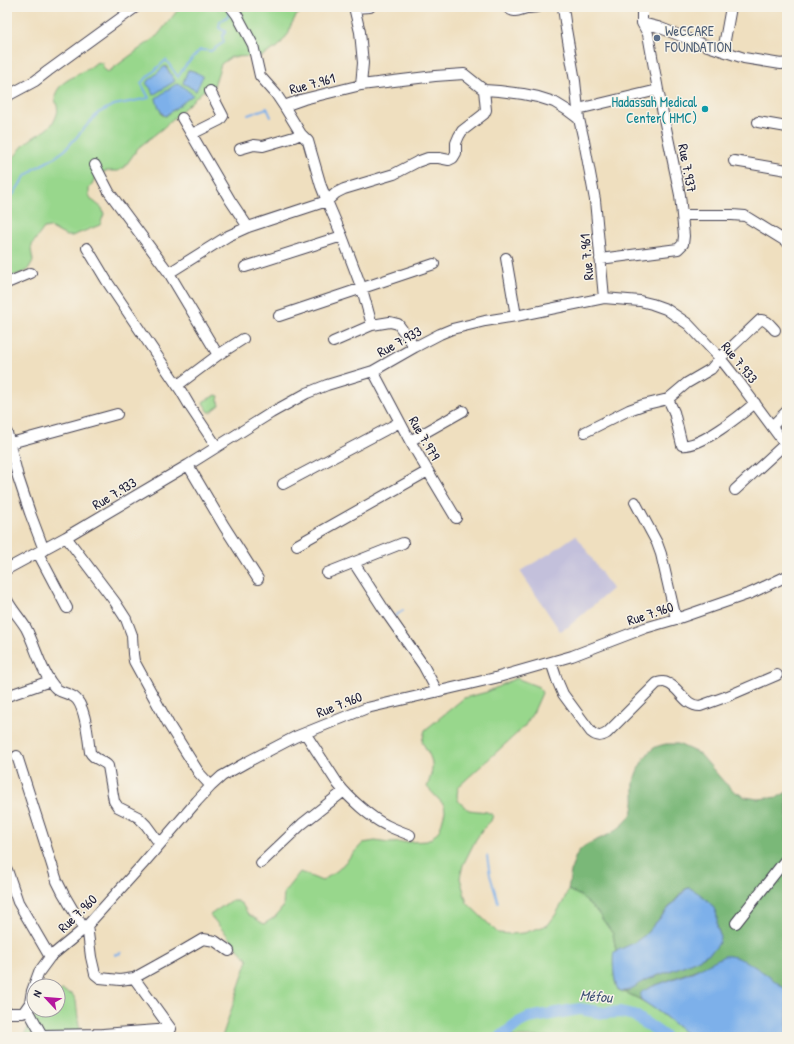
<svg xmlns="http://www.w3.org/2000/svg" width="794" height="1044" viewBox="0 0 794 1044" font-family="'Patrick Hand',sans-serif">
	<rect width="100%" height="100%" fill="#f7f3e8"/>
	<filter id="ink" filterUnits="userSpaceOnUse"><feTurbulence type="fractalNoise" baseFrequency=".025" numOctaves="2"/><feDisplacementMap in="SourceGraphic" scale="8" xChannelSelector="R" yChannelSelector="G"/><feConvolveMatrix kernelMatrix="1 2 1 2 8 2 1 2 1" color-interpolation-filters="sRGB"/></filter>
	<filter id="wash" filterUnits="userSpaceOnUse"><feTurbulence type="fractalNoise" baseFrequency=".012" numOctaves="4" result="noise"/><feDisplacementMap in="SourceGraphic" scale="16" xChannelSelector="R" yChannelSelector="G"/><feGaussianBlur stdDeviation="0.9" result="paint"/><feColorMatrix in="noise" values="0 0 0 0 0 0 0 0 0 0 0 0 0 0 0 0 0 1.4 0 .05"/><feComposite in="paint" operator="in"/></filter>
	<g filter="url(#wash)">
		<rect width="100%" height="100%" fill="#efdfbf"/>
		<!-- industrial -->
		<path fill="#c3c0db" d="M576,536L581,542L612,589L568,627L560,631L520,571L549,554L573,537Z"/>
		<!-- green -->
		<path fill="#98d78c" stroke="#5d7c64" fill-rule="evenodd" d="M181,7H307L296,16L290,27L289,33L278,47L262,56L231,57L221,64L214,86L203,91L163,128L138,148L124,168L118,171H106L96,177L89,189V195L92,200L102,208L104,214L100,225L72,236H66L50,227L44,228L33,243L31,249L33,261L27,271L7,278V162C16,158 19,149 26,143C37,133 53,130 57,114C60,104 50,100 59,88C64,80 76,76 84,71C89,69 93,65 97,62L102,63L104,69L108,72L157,36L177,11ZM166,66L175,81L153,95L151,89ZM188,70H190L196,72V91L183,83ZM192,95L166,116L162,115L156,99Z
			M216,395L219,396L218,400L220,405L211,412H209L203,403L204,401Z
			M516,678L539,687L542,693L534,711L524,727L458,787L457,796L459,802L469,810L487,812L493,815L491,821L482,830L475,841L463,865L460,878L467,903L498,933L511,934L524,933L548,925L556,914L563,902L568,890L581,896L598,913L613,934L616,951C611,958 614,983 618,990C646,999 668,1019 690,1037H222L248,960L210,915L230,901H237L242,904L248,914L264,924L275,917L283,907L284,892L300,872L322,881L338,870L363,843L375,841L389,843L427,841L432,838L440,829L445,811L444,805L427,787C435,764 434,762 422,742L425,730L464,698L487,692Z
			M62,990L73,995L76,1001L79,1026L82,1032L87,1037H23L38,1010H58V992Z"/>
		<!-- forest -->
		<path fill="#7ab878" stroke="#4e6d5a" d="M666,744H678L700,754L724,782L734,791L745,797L758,799L778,797L787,792V990L764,973L741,960L700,968L651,987L640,998L641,1000L623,991H628L641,982L685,965L705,956L711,952L717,946L720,935L717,926L716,913L692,889L688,888L685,889L645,935C636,943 627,947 616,951L613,934L598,913L581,896L568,890C570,878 571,865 577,854C582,845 591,843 599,839C610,835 622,827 629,818C637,807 633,794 634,782C635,772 646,753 654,748C657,746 662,745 666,744Z"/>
		<!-- water -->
		<path fill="#7db0ea" stroke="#506992" d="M165,66L175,81L153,95L151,89L146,83Z
			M188,70L193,71L203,76L196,91L183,83Z
			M176,84L181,85L193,95L165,116C160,112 157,104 156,98Z
			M689,888C699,892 716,905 717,917C717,920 717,923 717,926C717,929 719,932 720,935C720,938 719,944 717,946C707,960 664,972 649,979C640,982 627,995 619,990C614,987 612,958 614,952L634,943L645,935L686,889Z
			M724,956C742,953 773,980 787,990V1037H690L662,1014L643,1001L640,998L641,993L643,991L651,987L692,972Z"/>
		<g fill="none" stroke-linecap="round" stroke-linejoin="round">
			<!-- stream -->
			<path stroke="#7db0ea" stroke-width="2" d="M248,115L267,108L271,117
				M7,196L13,195L26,175L29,174L34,169L54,158L65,150L98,113L114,105L149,98L141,83L166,60L178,77L185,66L200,50H202L211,51L224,42L222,36L225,33V31L219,28L220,22L228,16L229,11
				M393,618L403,610
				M487,856L490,875L498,902
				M115,954V955L121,953"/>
			<!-- river -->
			<path stroke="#7db0ea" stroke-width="12" d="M501,1037L518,1023L528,1018L580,1009L604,1013L620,1012L634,1015L665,1037"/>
		</g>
	</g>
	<g filter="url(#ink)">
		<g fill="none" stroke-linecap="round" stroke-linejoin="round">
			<defs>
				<path id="minor" d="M231,7L237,15L253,45L260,76L276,94L284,106L301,134L308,141L321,186L327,201L342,236L362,289L372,325L390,322L398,324L415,347
					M354,7L360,32L363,63L361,85
					M507,7C514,14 519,10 527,8C531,8 534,7 538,7
					M563,7L566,29L575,81L579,119L584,141L595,200L604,298
					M642,7V23
					M354,8L370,7
					M723,51L731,7
					M7,96L35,81L48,71L136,7
					M284,106L304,99L361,85L435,76L464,74L484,90L499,91L523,94L538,97L554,102L567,110L579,119
					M578,109L658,90
					M182,118L230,200L248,227
					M758,122L787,127
					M192,134L220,120L223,116L210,91
					M240,149L254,145L263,146L294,137L301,134
					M734,161L787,170
					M95,165L109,192L169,273L218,355
					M682,215H732L745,216L787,242
					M87,248L108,283L181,391L191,408L217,447
					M506,258L516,316
					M600,259L678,249L683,244L684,236L680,195L658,90L648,34L642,23L658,27L699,43L744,58L781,64L787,63
					M245,267L342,236
					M169,273L228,236L248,227L327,201L336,193L344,189L394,174L417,162L428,158H439L449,160L453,158L456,153V143L459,136L462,131L484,114L486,110L484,90
					M7,283L31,273
					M279,316L434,264
					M333,342L372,325
					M373,371L410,441L456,518
					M178,385L218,355L243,339
					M668,399L674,412L682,445C700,448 741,415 755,403
					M772,426L787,411
					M585,432L629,410L643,405L668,399L687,383L711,369L720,358L760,320C767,319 771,326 775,330
					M7,433L18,477L30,513L44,550
					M410,441L463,411
					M7,444L117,414
					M188,465L224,526L258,579
					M283,484L400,422
					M735,490L785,444
					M635,502L657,543L661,554L676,619
					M66,537L115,602L126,619L132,635L133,654L134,661L169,725L199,773L211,786
					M297,545L428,471
					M38,553L67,608
					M354,563L383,608L423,665L437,691
					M7,569L66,537L188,465L271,413L307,393L327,385L373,371L415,347L440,334L452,329L485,321L516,316L604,298L640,301L652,304L666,309L688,324L720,358L739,382L787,447
					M327,573L403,543
					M7,600C12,610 20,618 26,628C35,645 39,665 50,681C59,695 63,690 74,697C86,705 88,739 90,752C94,760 103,760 108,766L114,801L118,807L138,817L146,825L160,844
					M551,662L557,680L563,694L591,732C597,737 601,737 607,733L657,683C661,682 664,681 667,683C680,687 684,706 700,706L728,696L777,675
					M7,696L50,681
					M305,733L338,784C349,798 371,818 386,825C394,829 402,832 410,835
					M17,756L51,862L57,881L63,893L84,929
					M261,863L302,824L344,791
					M7,870L18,902L50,957
					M736,923L787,858
					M87,925L91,957L95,974L100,978L120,980L134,978L179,953L203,939L215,941L229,951
					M134,978L171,1029
					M27,1008L43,1037
					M7,1013H23L30,1003L32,991L39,972L50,957L84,929L142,865L197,801L211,786L222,776L247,762L295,737L367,708L495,678L572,656L645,628L676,619L751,593L787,576
					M42,1035L103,1034L171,1029"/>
			</defs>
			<!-- minor casing -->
			<use href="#minor" stroke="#413e4f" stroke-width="12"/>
			<!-- minor -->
			<use href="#minor" stroke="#fff" stroke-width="10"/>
		</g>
	</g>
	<!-- markers -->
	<circle fill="#5c6f8a" stroke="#f7f3e8" stroke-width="1.5" cx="657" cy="38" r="4"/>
	<circle fill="#0f9aa8" stroke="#f7f3e8" stroke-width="1.5" cx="705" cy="109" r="4"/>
	<g text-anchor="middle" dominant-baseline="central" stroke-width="3" stroke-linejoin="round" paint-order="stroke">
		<!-- service labels -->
		<g font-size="14" fill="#4e5e75" stroke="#f7f3e8" text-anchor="start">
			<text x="665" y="30">WeCCARE<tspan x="665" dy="16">FOUNDATION</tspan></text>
		</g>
		<!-- street labels -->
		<g font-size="14" fill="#22223b" stroke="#f7f3e8">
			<text transform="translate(312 83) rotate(-15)">Rue 7.961</text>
			<text transform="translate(688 168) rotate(79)">Rue 7.937</text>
			<text transform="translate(586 257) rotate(-95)">Rue 7.961</text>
			<text transform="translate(399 341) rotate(-29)">Rue 7.933</text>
			<text transform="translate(740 362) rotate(51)">Rue 7.933</text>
			<text transform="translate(425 438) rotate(60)">Rue 7.979</text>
			<text transform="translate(114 493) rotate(-31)">Rue 7.933</text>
			<text transform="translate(650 613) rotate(-18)">Rue 7.960</text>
			<text transform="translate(339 704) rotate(-21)">Rue 7.960</text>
			<text transform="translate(77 913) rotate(-44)">Rue 7.960</text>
		</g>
		<!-- culture labels -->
		<g font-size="14" fill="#0d838f" stroke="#f7f3e8" text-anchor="end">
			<text x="697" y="101">Hadassah Medical<tspan x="697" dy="16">Center( HMC)</tspan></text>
		</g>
		<!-- water labels -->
		<g font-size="15" font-style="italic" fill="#425478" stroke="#f7f3e8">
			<text transform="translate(596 996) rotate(4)">Méfou</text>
		</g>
	</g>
	<!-- margin -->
	<rect width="794" height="1044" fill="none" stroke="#f7f3e8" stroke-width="24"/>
	<!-- north arrow -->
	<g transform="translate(46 998) rotate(296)"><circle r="19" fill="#f7f3e8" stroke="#a29fa3"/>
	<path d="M0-3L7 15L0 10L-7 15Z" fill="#b5179e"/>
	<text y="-6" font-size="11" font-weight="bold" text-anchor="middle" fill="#22223b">N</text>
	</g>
</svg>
